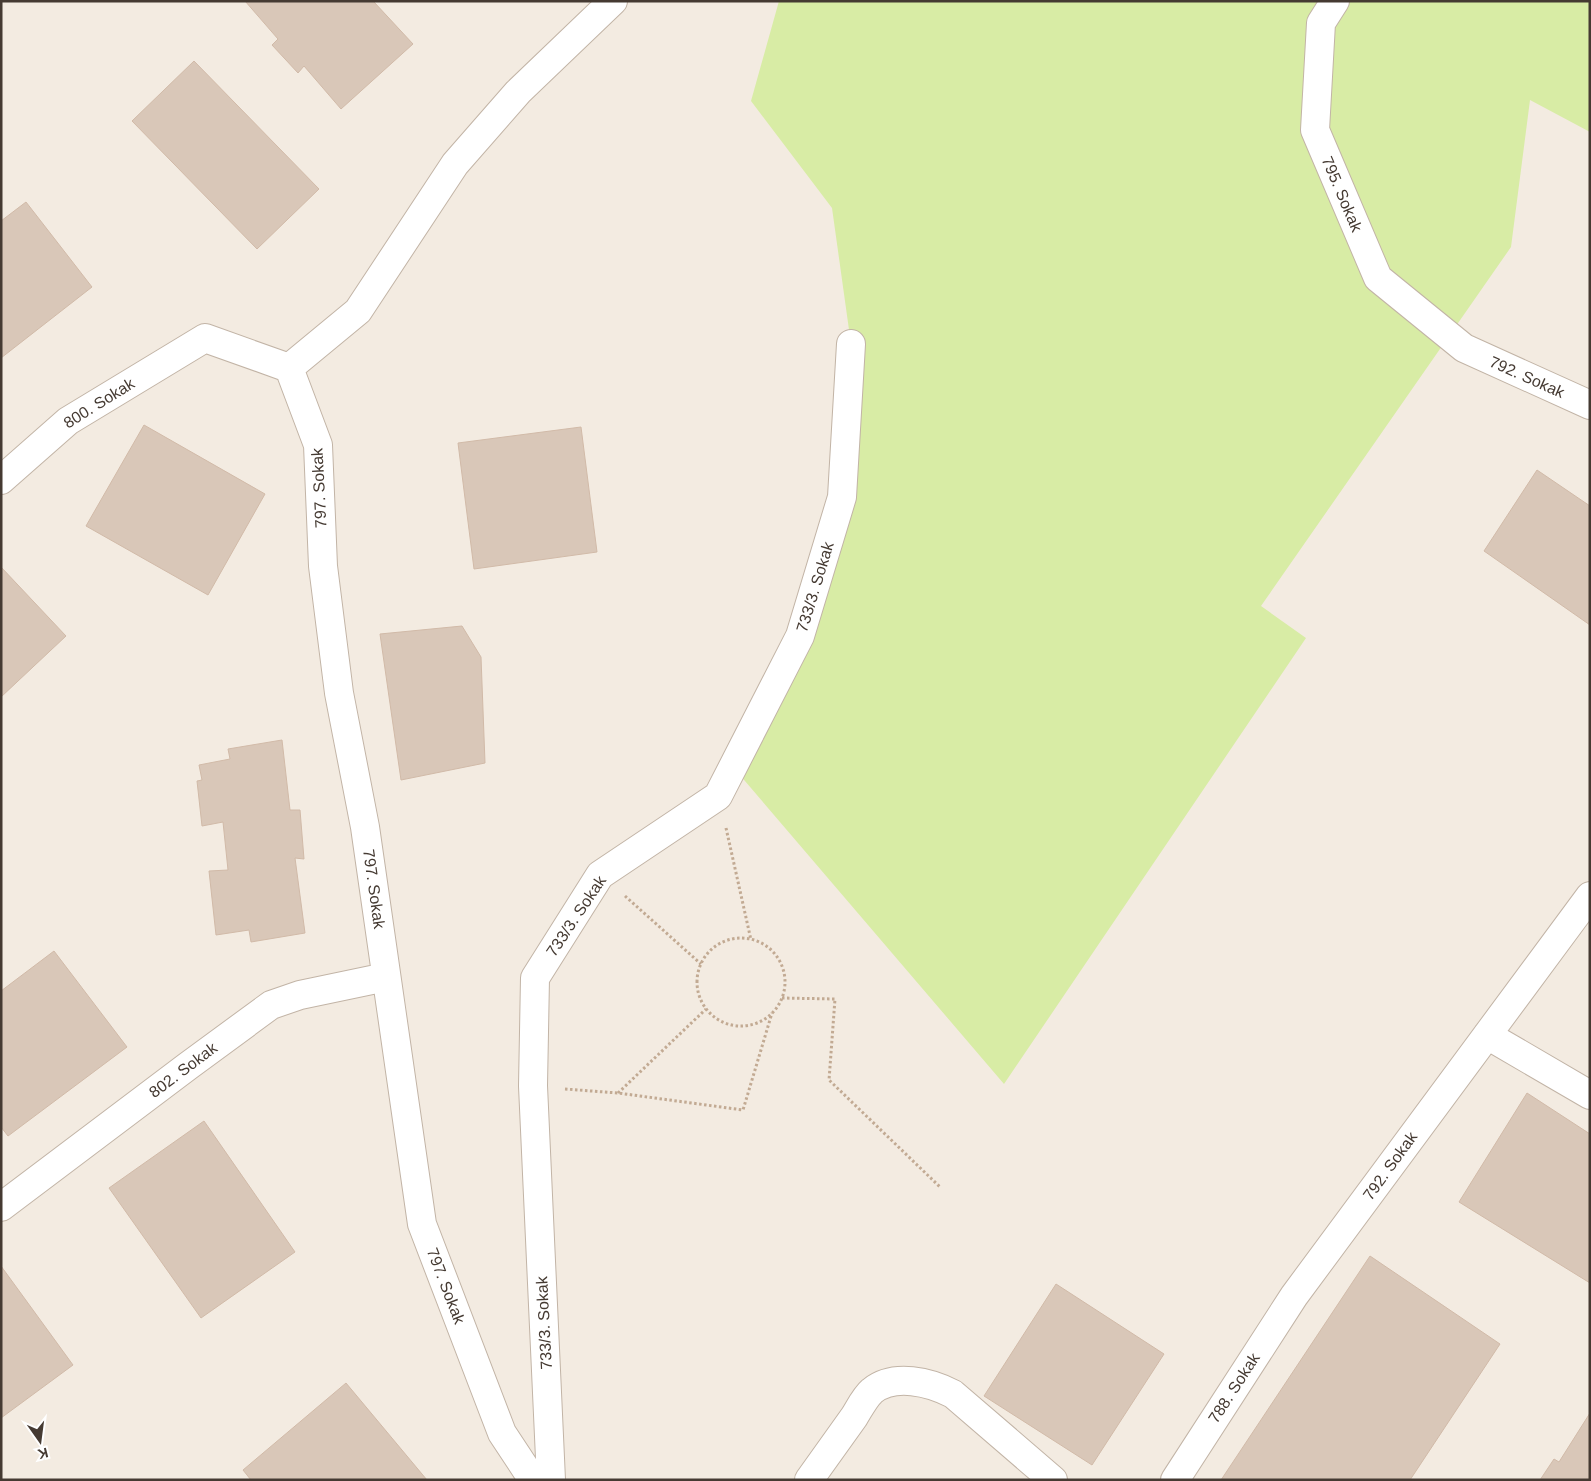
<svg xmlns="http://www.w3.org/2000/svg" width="1591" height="1481" viewBox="0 0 1591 1481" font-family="Helvetica,sans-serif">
	<rect width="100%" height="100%" fill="#f3ebe1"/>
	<!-- green -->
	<path fill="#d8eca5" d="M779,1H1590V132L1530,100L1511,247L1261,606L1306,638L1004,1084L733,767L842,497L851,344L832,208L751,101Z"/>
	<!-- building -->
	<path fill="#d9c7b8" stroke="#d1baa8" d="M245,1H375L374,2L413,44L341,109L304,66L298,73L272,45L278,39Z
		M194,61L319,189L257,249L132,121Z
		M26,202L92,287L1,358V221Z
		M144,425L265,494L208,595L86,526Z
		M581,427L597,552L474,569L458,443Z
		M1537,470L1590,506V625L1484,551Z
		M1,567L66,636L1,697Z
		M462,626L481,657L485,763L401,780L380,634Z
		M282,740L290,810H300L304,859L295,858L305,933L251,942L249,930L216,935L209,871L228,870L223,822L202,826L197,781L202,780L199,765L230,759L228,749Z
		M54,951L127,1047L8,1136L1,1127V991Z
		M1527,1093L1590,1134V1283L1459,1202Z
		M204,1121L295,1252L201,1318L109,1188Z
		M1370,1256L1500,1344L1410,1480H1221Z
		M1,1266L73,1365L1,1418Z
		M1056,1284L1164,1354L1092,1465L984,1396Z
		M346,1383L427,1480H251L243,1470Z
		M1590,1413V1480H1540L1554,1459L1559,1462Z"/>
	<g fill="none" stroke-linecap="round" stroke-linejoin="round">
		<defs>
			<path id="street" d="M1335,1L1321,23L1315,130L1378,278L1464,348L1590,405
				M289,368L358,311L455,164L518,92L613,1
				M1,480L68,421L205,338L289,368L318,445L323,566L339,693L365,827L422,1224L502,1433L533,1480
				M1487,1035L1590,1095
				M1,1207L188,1066L271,1005L300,995L386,977
				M551,1480L533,1086L535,978L600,875L718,796L800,636L842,497L851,344
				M809,1480C824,1459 839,1438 854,1417C859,1409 865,1397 872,1391C894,1373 930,1382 953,1394L1053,1480
				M1175,1480L1294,1296L1590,896"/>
		</defs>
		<!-- street casing -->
		<use href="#street" stroke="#c2b4a6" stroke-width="30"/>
		<!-- path -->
		<path stroke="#c2aa93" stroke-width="3" stroke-dasharray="2.5 2.5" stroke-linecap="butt" d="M726,828L751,940
			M625,896L701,964
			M697 982a44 44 0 1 1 88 0a44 44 0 1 1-88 0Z
			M782,998L835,999L829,1080L940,1187
			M565,1089L618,1093L743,1110L772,1013
			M618,1093L706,1009"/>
		<!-- street -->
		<use href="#street" stroke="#fff" stroke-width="28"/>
	</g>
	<g text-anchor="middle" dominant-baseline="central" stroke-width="5" stroke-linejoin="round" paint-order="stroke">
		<!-- street labels -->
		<g font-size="16" fill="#453a32" stroke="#fff">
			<text transform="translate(1342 194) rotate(67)">795. Sokak</text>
			<text transform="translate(1527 377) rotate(24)">792. Sokak</text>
			<text transform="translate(99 403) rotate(-32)">800. Sokak</text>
			<text transform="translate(319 488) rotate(-93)">797. Sokak</text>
			<text transform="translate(815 587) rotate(-73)">733/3. Sokak</text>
			<text transform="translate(374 889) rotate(82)">797. Sokak</text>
			<text transform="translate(576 916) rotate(-56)">733/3. Sokak</text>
			<text transform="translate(183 1070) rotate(-37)">802. Sokak</text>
			<text transform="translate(1390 1166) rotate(-54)">792. Sokak</text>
			<text transform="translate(446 1286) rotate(69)">797. Sokak</text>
			<text transform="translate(544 1323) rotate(-93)">733/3. Sokak</text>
			<text transform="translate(1234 1388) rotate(-57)">788. Sokak</text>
		</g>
	</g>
	<!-- border -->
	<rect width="1591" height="1481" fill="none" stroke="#453a32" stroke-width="5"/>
	<!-- north arrow -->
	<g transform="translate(40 1441) rotate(166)" stroke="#ffffff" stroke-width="4" paint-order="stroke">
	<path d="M0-4L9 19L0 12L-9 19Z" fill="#453a32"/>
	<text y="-8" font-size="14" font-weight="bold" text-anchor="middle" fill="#453a32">K</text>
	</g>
</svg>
